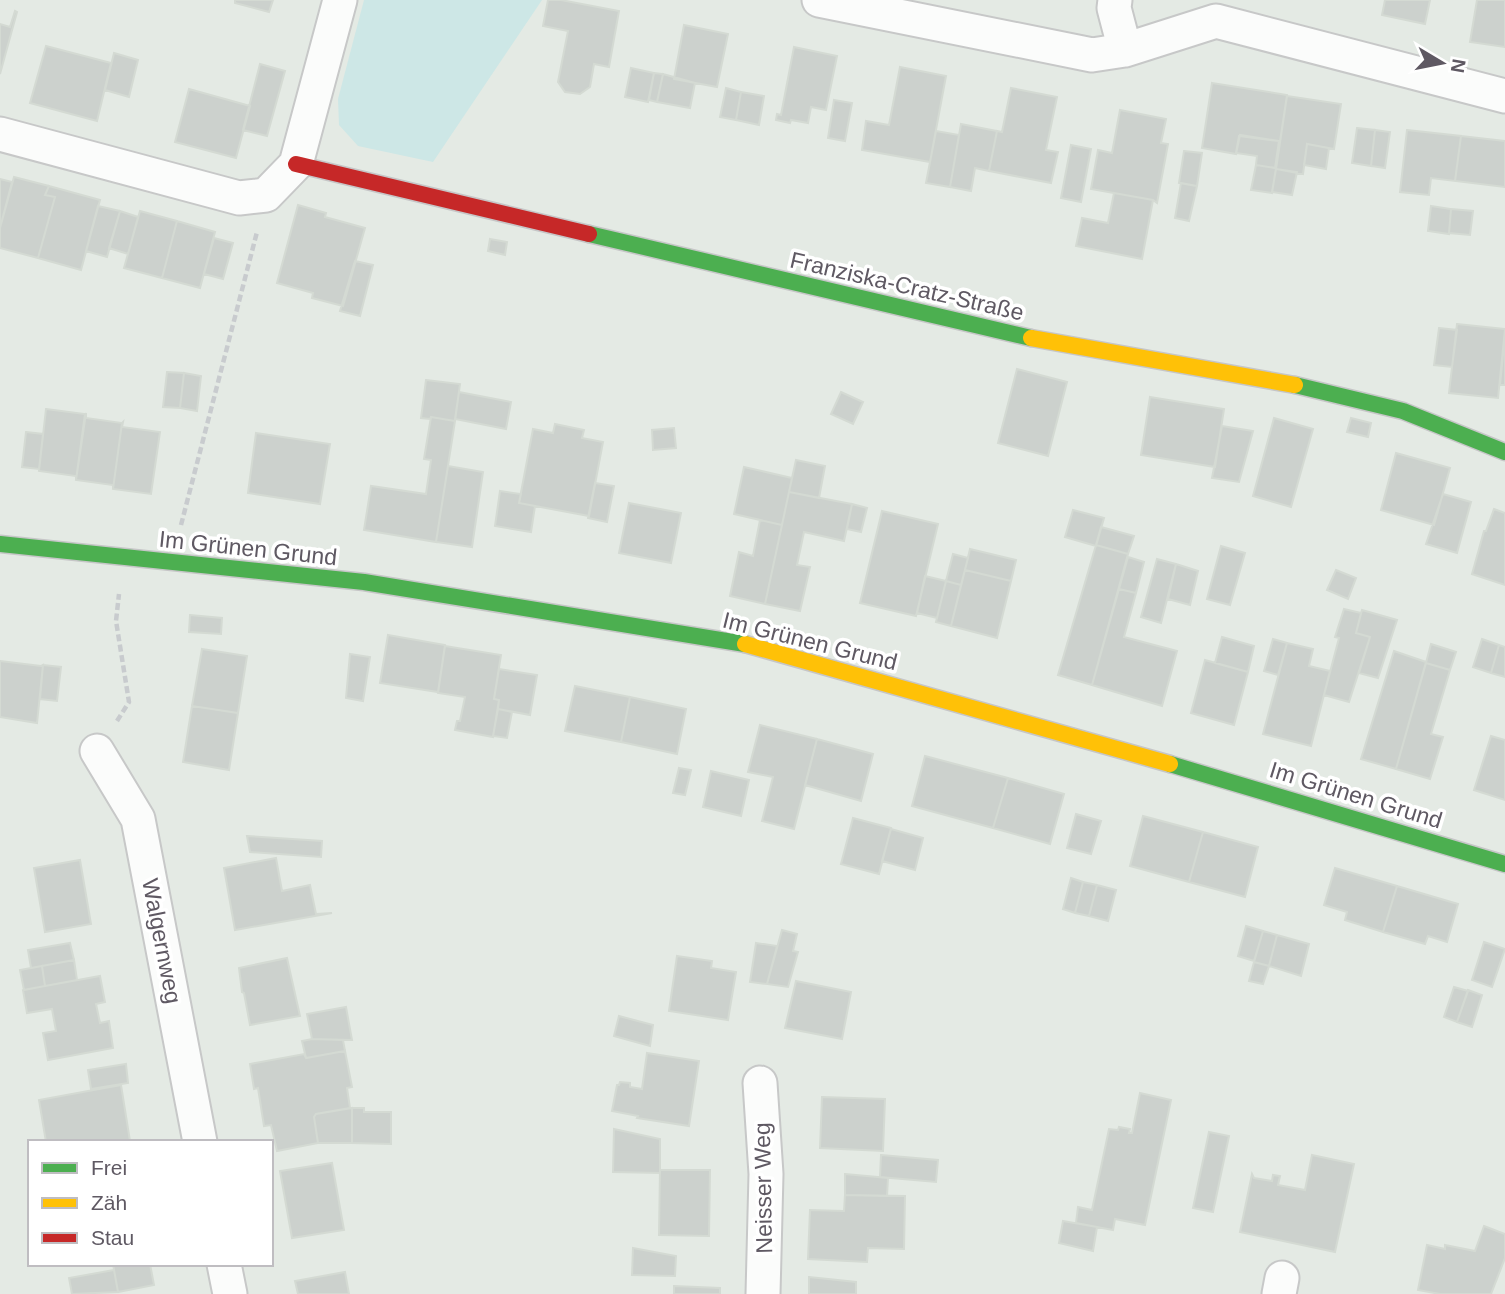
<svg xmlns="http://www.w3.org/2000/svg" width="1505" height="1294" viewBox="0 0 1505 1294" font-family="Arial,sans-serif">
	<rect width="100%" height="100%" fill="#e4eae4"/>
	<!-- green -->
	<path fill="#cde7e6" d="M364,0H542L433,162L358,146L339,125L338,99Z"/>
	<!-- building -->
	<path fill="#ccd1cd" stroke="#d4dad3" stroke-width="2" d="M235,0H273L269,12L235,3Z
		M548,0H561L619,11L609,67L594,64L590,87L580,94L565,92L558,82L568,31L543,26Z
		M1385,0H1430L1425,24L1382,15Z
		M1477,0H1505V47L1470,42Z
		M15,11L17,12L0,74V24L10,27Z
		M684,25L728,34L717,87L674,79Z
		M46,46L111,63L97,121L30,103Z
		M794,47L837,56L826,110L811,107L808,123L791,120L790,123L776,120L777,114L781,115Z
		M114,53L138,60L129,97L105,90Z
		M260,64L285,71L267,136L243,130Z
		M900,67L946,76L930,162L862,150L866,121L889,125Z
		M631,68L654,73L648,102L625,97Z
		M654,73L663,74L657,102L649,100Z
		M663,74L695,83L690,108L657,102Z
		M1212,83L1287,95L1276,168L1279,141L1240,135L1236,154L1202,148Z
		M726,88L741,92L736,120L720,117Z
		M1011,88L1057,97L1046,150L1058,152L1051,183L989,171L997,131L1002,132Z
		M189,89L250,106L236,158L175,142Z
		M741,92L764,96L759,125L736,120Z
		M1287,96L1341,104L1334,149L1307,144L1303,174L1276,169Z
		M834,100L852,103L845,141L828,138Z
		M1120,110L1166,119L1161,143L1168,144L1157,203L1153,200L1091,189L1098,150L1112,153Z
		M961,124L997,131L989,171L975,168L971,191L950,187Z
		M1357,128L1375,130L1371,166L1352,163Z
		M1375,130L1390,132L1385,168L1371,166Z
		M1407,130L1461,136L1455,181L1431,178L1429,195L1400,192Z
		M936,131L959,135L950,187L926,183Z
		M1239,136L1279,141L1275,168L1256,165L1257,156L1236,153Z
		M1461,136L1505,141V187L1455,181Z
		M1307,144L1329,148L1326,169L1304,165Z
		M1071,145L1091,149L1081,202L1061,198Z
		M1184,151L1202,153L1197,186L1179,183Z
		M1256,165L1276,168L1272,193L1251,190Z
		M1276,169L1297,172L1292,195L1272,192Z
		M14,177L49,186L45,195L55,197L38,258L0,248V228Z
		M0,179L12,182L0,228Z
		M1181,183L1197,186L1189,221L1175,218Z
		M49,186L100,200L81,270L38,258L55,197L45,195Z
		M1114,193L1153,200L1142,259L1076,246L1082,218L1108,223Z
		M298,205L326,213L325,217L365,228L343,306L312,298L313,293L277,283Z
		M98,206L120,211L107,257L86,251Z
		M1431,206L1451,209L1449,234L1428,231Z
		M1451,209L1473,211L1470,235L1449,233Z
		M120,211L138,217L128,254L109,248Z
		M140,211L177,221L162,278L124,268Z
		M177,221L215,232L200,288L162,278Z
		M214,238L233,243L223,279L204,274Z
		M490,239L507,242L505,255L488,251Z
		M355,261L373,265L360,316L340,311Z
		M1457,324L1505,329L1498,398L1449,393Z
		M1439,328L1457,330L1452,367L1434,365Z
		M1505,335V385H1500Z
		M1017,369L1067,382L1048,456L998,443Z
		M167,372L184,373L180,408L163,407Z
		M184,373L201,376L197,411L180,408Z
		M426,380L460,384L455,421L431,417L430,419L421,418Z
		M459,392L511,402L506,429L455,419Z
		M841,392L863,402L853,424L831,414Z
		M1150,397L1224,409L1215,467L1141,455Z
		M46,409L85,414L76,480V476L39,471Z
		M86,413V418L122,423L113,489V485L76,480Z
		M431,417L455,421L436,542L364,530L371,486L426,494L431,460L424,459Z
		M1274,418L1313,429L1291,507L1253,496Z
		M1351,418L1371,423L1368,437L1347,432Z
		M123,422L122,427L160,432L151,494L113,489L122,423Z
		M555,424L584,430L582,438L603,442L589,516L519,503L533,429L553,433Z
		M1222,426L1253,431L1239,482L1212,478Z
		M674,428L676,448L653,450L652,430Z
		M26,432L43,434L39,469L22,467Z
		M256,433L330,444L320,504L248,493Z
		M1396,453L1450,468L1434,525L1381,510Z
		M796,460L825,466L819,498L789,492Z
		M448,466L483,472L472,547L436,542Z
		M744,467L792,478L782,525L734,514Z
		M595,483L614,486L607,522L588,518Z
		M500,491L521,494L519,503L535,506L531,532L495,526Z
		M789,492L852,504L844,541L804,532L797,565L810,567L800,611L765,604Z
		M1443,494L1471,502L1457,553L1426,544Z
		M629,503L681,513L671,563L619,553Z
		M852,504L867,508L861,532L847,529Z
		M1494,509L1505,513V585L1472,574L1484,531H1486Z
		M1073,510L1104,518L1096,546L1065,537Z
		M882,511L938,524L916,616L860,603Z
		M760,520L782,525L765,604L730,596L739,552L753,556Z
		M1101,527L1134,536L1128,554L1096,545Z
		M1096,545L1128,554L1092,685L1058,675Z
		M1221,546L1245,553L1230,605L1207,599Z
		M970,549L1016,560L1011,581L965,570Z
		M953,554L968,558L961,585L946,581Z
		M1128,557L1144,562L1136,593L1119,589Z
		M1157,559L1176,564L1161,623L1141,617Z
		M1176,564L1198,571L1190,605L1168,599Z
		M965,570L1011,581L997,638L951,626Z
		M1336,570L1356,578L1348,599L1327,590Z
		M925,576L946,581L937,618L917,613Z
		M946,581L961,585L951,626L936,622Z
		M1119,589L1136,593L1124,637L1177,651L1162,706L1092,685Z
		M1344,609L1361,613L1356,633L1370,637L1349,702L1324,695L1339,638L1335,637Z
		M1362,610L1397,620L1378,678L1359,673L1370,637L1356,633Z
		M190,615L222,618L221,634L189,632Z
		M388,635L445,645L438,692L380,683Z
		M1222,637L1254,646L1248,672L1215,663Z
		M1273,639L1287,643L1278,675L1264,671Z
		M1482,639L1499,645L1491,673L1473,667Z
		M1287,643L1313,649L1309,666L1330,671L1311,746L1263,734Z
		M1431,644L1456,652L1450,670L1426,663Z
		M1499,645L1505,647V677L1491,673Z
		M445,646L501,655L494,699L499,700L493,737L455,730L457,721H460L465,697L438,693Z
		M202,649L247,656L238,713L192,706Z
		M1394,651L1426,662L1396,769L1361,759Z
		M350,654L370,657L363,701L346,698Z
		M1205,660L1248,672L1234,725L1191,713Z
		M0,661L41,666L43,665L37,723L0,717Z
		M1426,663L1450,670L1431,734L1443,737L1430,779L1396,769Z
		M43,665L61,667L57,701L40,699Z
		M499,669L537,675L530,715L498,709L499,700L494,699Z
		M575,686L630,697L621,742L565,731Z
		M630,697L686,709L677,754L621,742Z
		M192,706L238,713L229,770L183,762Z
		M498,709L512,712L507,738L493,736Z
		M760,725L817,739L794,829L762,821L773,777L748,772Z
		M1491,736L1505,740V800L1474,790Z
		M817,739L873,754L861,801L805,785Z
		M925,756L1008,778L993,828L912,806Z
		M679,768L691,770L685,795L673,793Z
		M711,771L749,780L741,816L703,807Z
		M1008,778L1064,794L1050,844L993,828Z
		M1076,814L1101,821L1091,854L1067,848Z
		M1143,816L1203,832L1189,882L1130,866Z
		M853,818L891,828L879,874L841,864Z
		M891,829L923,838L915,870L882,861Z
		M1203,832L1258,847L1245,897L1189,882Z
		M247,836L322,841L321,857L250,852Z
		M276,858L282,891L310,885L316,914L332,913L235,930L224,868Z
		M80,860L91,924L45,932L34,868Z
		M1335,868L1397,886L1383,932L1345,920L1347,912L1324,905Z
		M1071,878L1083,882L1075,913L1063,909Z
		M1083,882L1097,885L1089,916L1075,913Z
		M1097,885L1116,890L1108,921L1089,916Z
		M1397,886L1458,904L1447,942L1428,936L1425,944L1383,932Z
		M1246,926L1263,931L1254,961L1238,956Z
		M782,930L797,934L793,951L798,952L788,987L767,984Z
		M1263,931L1277,935L1269,966L1254,962Z
		M1277,935L1309,944L1301,976L1269,966Z
		M1484,942L1505,949L1492,987L1472,980Z
		M70,943L74,960L31,968L28,950Z
		M756,943L777,946L767,984L750,982Z
		M677,956L712,961L711,968L736,972L728,1020L669,1011Z
		M287,958L300,1016L250,1025L244,993L242,992L239,968Z
		M74,960L77,980L45,986L42,966Z
		M1254,962L1269,966L1263,984L1249,981Z
		M42,966L45,986L24,990L20,970Z
		M100,976L105,1002L96,1004L100,1023L109,1021L113,1048L48,1060L43,1033L56,1031L52,1009L27,1013L23,990Z
		M796,981L851,992L842,1039L785,1028Z
		M1454,987L1468,991L1457,1022L1444,1017Z
		M1468,990L1482,995L1472,1027L1457,1022Z
		M346,1007L352,1040L312,1039L307,1014Z
		M619,1016L653,1025L650,1046L614,1036Z
		M312,1039L343,1040L345,1051L306,1058L302,1041Z
		M345,1051L352,1087L347,1088L350,1108L316,1114L314,1117L318,1143L277,1151L271,1125L264,1126L258,1088L254,1089L250,1064L304,1054L306,1058Z
		M647,1053L699,1061L689,1126L637,1118L638,1116L612,1111L617,1085H619L620,1082L630,1083V1087L642,1089Z
		M126,1064L128,1083L91,1089L88,1070Z
		M121,1085L130,1141L46,1142L39,1100Z
		M1140,1093L1171,1100L1145,1225L1115,1219L1113,1230L1076,1223L1078,1207L1092,1210L1109,1129L1118,1130L1119,1127L1130,1129L1129,1133H1132Z
		M822,1097L885,1099L883,1151L820,1148Z
		M352,1108H364V1112H391V1144L352,1143Z
		M352,1108V1143H318L314,1117L316,1114Z
		M614,1129L660,1139V1173L613,1172Z
		M1209,1132L1229,1136L1213,1212L1193,1208Z
		M881,1155L938,1160L936,1182L880,1177Z
		M1312,1155L1354,1164L1335,1252L1240,1232L1252,1174L1254,1178L1272,1181L1273,1175L1280,1176L1278,1185L1305,1190Z
		M332,1163L344,1230L292,1238L280,1171Z
		M660,1170H710L709,1236L659,1235Z
		M845,1174L888,1178L887,1196L845,1195Z
		M845,1195L905,1196L904,1249L868,1248L867,1262L808,1259L810,1210L844,1211Z
		M1063,1221L1097,1227L1093,1251L1059,1243Z
		M1484,1226L1505,1234V1258L1491,1294H1440L1418,1290L1427,1245L1445,1249V1245L1475,1251Z
		M633,1248L676,1256L675,1276L632,1275Z
		M113,1264H150L154,1285L118,1292Z
		M114,1270L118,1292L72,1294L69,1278Z
		M345,1272L349,1294H298L295,1281Z
		M809,1277L856,1282V1294H809Z
		M674,1286L720,1288V1294H674Z"/>
	<g fill="none" stroke-linecap="round" stroke-linejoin="round">
		<defs>
			<path id="street" d="M819,0L1092,55L1125,50L1216,21L1505,96
				M1115,0L1114,8L1125,50
				M0,134L239,198L266,195L296,164L340,0
				M97,751L138,819L200,1142
				M760,1083L766,1174L763,1294
				M224,1264L230,1294
				M1279,1294L1282,1278"/>
			<path id="fast" d="M589,234L1031,338
				M1295,385L1403,411L1505,452
				M0,544L364,582L745,644
				M1170,764L1505,864"/>
			<path id="slow" d="M1031,338L1295,385
				M745,644L1170,764"/>
			<path id="jam" d="M296,164L589,234"/>
		</defs>
		<!-- street casing -->
		<use href="#street" stroke="#c7c8c8" stroke-width="37"/>
		<!-- fast casing -->
		<use href="#fast" stroke="#c6c6c7" stroke-width="19"/>
		<!-- slow casing -->
		<use href="#slow" stroke="#c6c6c7" stroke-width="19"/>
		<!-- jam casing -->
		<use href="#jam" stroke="#c6c6c7" stroke-width="19"/>
		<!-- path -->
		<path stroke="#c8cbce" stroke-width="4.5" stroke-dasharray="7 3.5" stroke-linecap="butt" d="M181,525L257,232
			M117,721L129,702L116,621L119,594"/>
		<!-- street -->
		<use href="#street" stroke="#fbfcfb" stroke-width="33"/>
		<!-- fast -->
		<use href="#fast" stroke="#4caf50" stroke-width="16"/>
		<!-- slow -->
		<use href="#slow" stroke="#ffc107" stroke-width="16"/>
		<!-- jam -->
		<use href="#jam" stroke="#c62828" stroke-width="16"/>
	</g>
	<g text-anchor="middle" dominant-baseline="central" stroke-width="7" stroke-linejoin="round" paint-order="stroke">
		<!-- street labels -->
		<g font-size="23" fill="#5f5963" stroke="#fff">
			<text transform="translate(907 286) rotate(13)">Franziska-Cratz-Straße</text>
			<text transform="translate(248 548) rotate(6)">Im Grünen Grund</text>
			<text transform="translate(810 641) rotate(14)">Im Grünen Grund</text>
			<text transform="translate(1356 795) rotate(17)">Im Grünen Grund</text>
			<text transform="translate(162 941) rotate(79)">Walgernweg</text>
			<text transform="translate(763 1188) rotate(-91)">Neisser Weg</text>
		</g>
	</g>
	<!-- legend -->
	<rect x="28" y="1140" width="245" height="126" fill="#ffffff" stroke="#bfbdc1" stroke-width="2"/>
	<rect x="42" y="1163" width="35" height="10" fill="#4caf50" stroke="#bfbdc1" stroke-width="2"/>
	<text x="91" y="1175" font-size="21" fill="#5f5963">Frei</text>
	<rect x="42" y="1198" width="35" height="10" fill="#ffc107" stroke="#bfbdc1" stroke-width="2"/>
	<text x="91" y="1210" font-size="21" fill="#5f5963">Zäh</text>
	<rect x="42" y="1233" width="35" height="10" fill="#c62828" stroke="#bfbdc1" stroke-width="2"/>
	<text x="91" y="1245" font-size="21" fill="#5f5963">Stau</text>
	<!-- north arrow -->
	<g transform="translate(1442 63) rotate(100)" stroke="#ffffff" stroke-width="5" paint-order="stroke">
	<path d="M0-5L12 26L0 18L-12 26Z" fill="#5f5963"/>
	<text y="-10" font-size="19" font-weight="bold" text-anchor="middle" fill="#5f5963">N</text>
	</g>
</svg>
